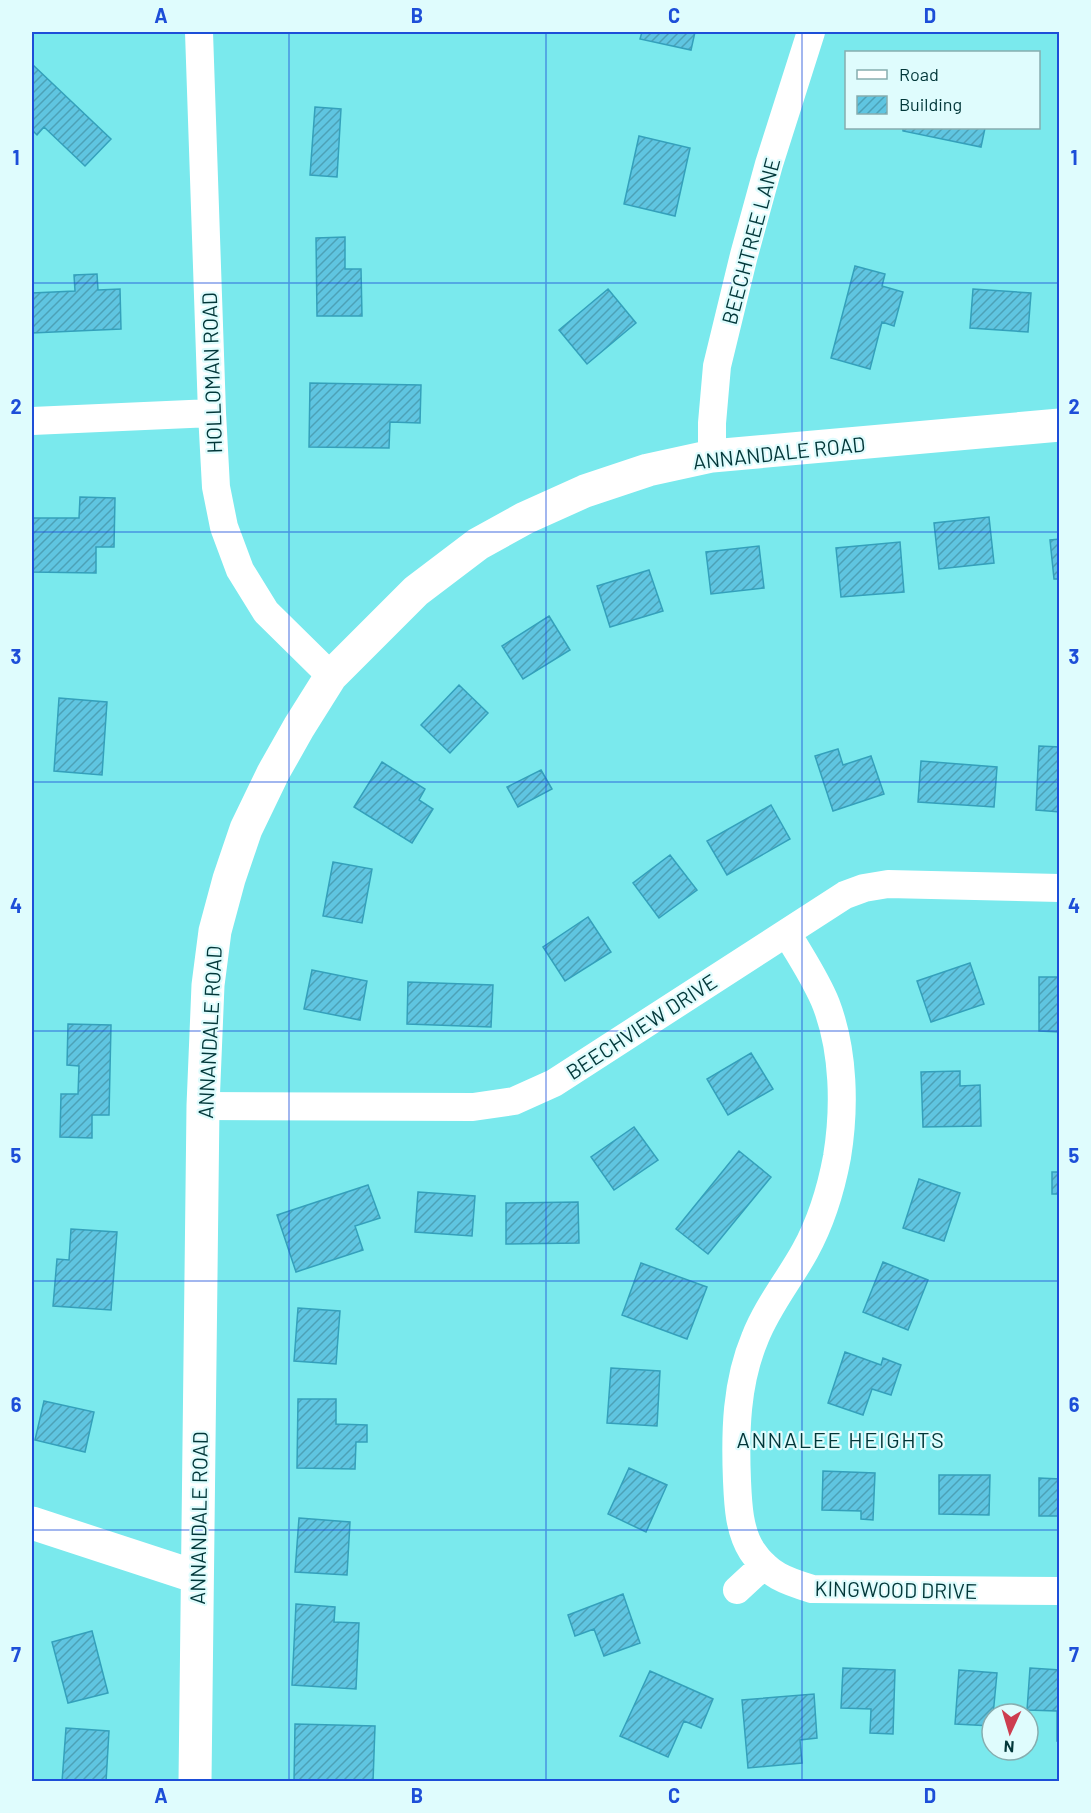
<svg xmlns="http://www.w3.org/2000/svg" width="1091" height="1813" viewBox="0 0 1091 1813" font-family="Barlow,sans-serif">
	<defs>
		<pattern id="building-hatch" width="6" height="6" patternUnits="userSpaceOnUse" patternTransform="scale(1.5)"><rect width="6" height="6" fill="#5fc5e1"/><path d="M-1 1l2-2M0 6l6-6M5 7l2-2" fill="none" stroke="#4ca1b7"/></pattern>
	</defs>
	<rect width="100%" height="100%" fill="#7ae9ed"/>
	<!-- building -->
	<path fill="url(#building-hatch)" stroke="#34a0bb" stroke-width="1.5" d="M642,32H695L691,50L640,39Z
		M33,65L111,139L85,166L44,127L37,135L32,130Z
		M315,107L341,109L337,177L310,175Z
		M903,128H985L981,147L903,131Z
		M639,136L690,148L675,216L624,204Z
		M345,237V269H361L362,316H317L316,238Z
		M855,266L885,274L882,286L903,292L894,326L882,322L870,369L831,358Z
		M97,274L98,290L120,289L121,329L32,333V293L75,291L74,275Z
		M608,289L636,323L587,364L559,330Z
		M973,289L1031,293L1028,332L970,328Z
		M310,383L421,385L420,423L390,422L389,448L309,447Z
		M80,497L115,498L114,547H96V573L32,572V518H79Z
		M989,517L994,563L939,569L934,523Z
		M1060,539V579H1054L1050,540Z
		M900,542L904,592L841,597L836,548Z
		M759,546L764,588L711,594L706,552Z
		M649,570L663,611L610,627L597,586Z
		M549,616L570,650L523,679L502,646Z
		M459,685L488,713L450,753L421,725Z
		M59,698L107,702L102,775L54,771Z
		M1039,746L1060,747V812L1036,810Z
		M838,749L843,765L871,756L884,794L833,811L815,756Z
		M921,761L997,767L994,807L918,802Z
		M382,762L425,789L419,800L433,809L412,843L354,807Z
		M541,770L552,789L518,807L507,787Z
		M771,805L790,839L727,875L707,841Z
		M670,855L697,890L659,918L633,883Z
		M333,862L372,869L362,923L323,916Z
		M588,917L611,952L565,981L543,947Z
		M970,963L984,1004L931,1022L917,981Z
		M312,970L367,981L360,1020L304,1009Z
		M1039,977H1060V1032L1039,1031Z
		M408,982L493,985L491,1027L407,1024Z
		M68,1024L111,1025L109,1115H92V1138L60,1137L61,1094H78L79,1066L67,1065Z
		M751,1053L773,1089L728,1115L707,1079Z
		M960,1071V1086L980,1085L981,1126L923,1127L921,1072Z
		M634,1127L658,1160L614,1190L591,1157Z
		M739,1151L771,1177L708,1254L676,1229Z
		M1052,1172H1060V1194H1052Z
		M919,1179L960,1193L944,1241L903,1228Z
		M368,1185L380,1218L355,1226L363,1250L296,1272L277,1215Z
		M418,1192L475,1196L472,1236L415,1232Z
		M578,1202L579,1243L506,1244V1203Z
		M71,1229L117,1232L111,1310L53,1306L57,1259L69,1260Z
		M883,1262L928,1280L908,1330L863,1312Z
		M641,1263L707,1287L687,1339L622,1315Z
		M298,1308L340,1311L336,1364L294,1361Z
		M845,1352L881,1365L883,1358L901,1365L891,1395L872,1389L863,1415L828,1403Z
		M611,1368L660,1371L657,1426L607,1423Z
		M298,1399H336V1424L367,1425V1442H356L355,1469L297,1468Z
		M44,1401L94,1412L85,1452L35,1440Z
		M629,1468L667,1485L646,1532L608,1514Z
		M823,1471L875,1473L873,1520L861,1519V1511L822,1510Z
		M939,1475H990L989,1515L939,1514Z
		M1039,1478L1060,1479V1516H1039Z
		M299,1518L350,1522L347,1575L295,1572Z
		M623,1594L640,1643L604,1656L594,1629L575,1636L568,1615Z
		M296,1604L335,1607L334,1622L359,1623L356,1689L292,1685Z
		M92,1631L108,1693L68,1703L52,1642Z
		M843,1668L895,1670L893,1734L870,1733L871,1709L841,1708Z
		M1030,1668L1060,1670V1741H1057V1711L1027,1710Z
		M959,1670L997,1673L992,1726L955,1724Z
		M650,1671L713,1699L701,1728L684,1721L668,1757L620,1736Z
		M814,1694L817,1738L800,1740L802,1763L748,1768L742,1700Z
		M295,1724L375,1726L373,1782H294Z
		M66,1728L109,1731L106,1782H62Z"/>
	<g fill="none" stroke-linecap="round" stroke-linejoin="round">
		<!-- street -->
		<path stroke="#fff" stroke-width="28" d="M199,32L212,413L216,487L224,527L240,570L266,612L331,676
			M32,421L212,413
			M712,456V423L717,366L744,255L769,164L811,32
			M787,933C800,956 816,979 826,1004C844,1051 845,1108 837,1157C831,1189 821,1222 805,1251C789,1280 767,1307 755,1338C736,1383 735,1432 737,1481C738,1504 739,1531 752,1551C768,1575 786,1581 812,1589L1060,1591
			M203,1106L473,1107L514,1101L554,1083L845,895L864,888L888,884L1060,888
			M737,1590L764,1565"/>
		<!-- secondary -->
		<path stroke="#fff" stroke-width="33" d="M32,1523L197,1577
			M195,1782L203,1106L208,985L215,931L229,879L246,829L273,773L299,727L331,676L416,591L478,544L525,518L585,491L648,470L712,456L1060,425"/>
	</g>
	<!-- grid -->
	<path fill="none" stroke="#1d4ed8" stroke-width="1.5" stroke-opacity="0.55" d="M289,32V1782M546,32V1782M802,32V1782M32,283H1060M32,532H1060M32,782H1060M32,1031H1060M32,1281H1060M32,1530H1060"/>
	<g text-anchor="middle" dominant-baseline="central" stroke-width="4.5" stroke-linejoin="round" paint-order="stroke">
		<!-- street labels -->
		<g font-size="21" fill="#023739" stroke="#dffcfd">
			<text transform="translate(750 241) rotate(-75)">BEECHTREE LANE</text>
			<text transform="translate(211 373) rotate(-92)">HOLLOMAN ROAD</text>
			<text transform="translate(779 452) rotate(-6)">ANNANDALE ROAD</text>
			<text transform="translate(641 1026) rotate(-33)">BEECHVIEW DRIVE</text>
			<text transform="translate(209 1032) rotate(-87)">ANNANDALE ROAD</text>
			<text transform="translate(198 1518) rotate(-89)">ANNANDALE ROAD</text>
			<text transform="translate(896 1589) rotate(1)">KINGWOOD DRIVE</text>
		</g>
		<!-- neighbourhood labels -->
		<g font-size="22" letter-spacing="1.5" fill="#023739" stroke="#dffcfd">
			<text x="841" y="1439">ANNALEE HEIGHTS</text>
		</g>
	</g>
	<!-- border -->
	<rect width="1091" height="1813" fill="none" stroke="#dffcfd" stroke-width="66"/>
	<!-- legend -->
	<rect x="845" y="51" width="195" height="78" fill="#dffcfd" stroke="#87adaf" stroke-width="1.5"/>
	<rect x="857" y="70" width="30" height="9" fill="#ffffff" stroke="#87adaf" stroke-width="1.5"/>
	<text x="899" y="81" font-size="18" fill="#023739">Road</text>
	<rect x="857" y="96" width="30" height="18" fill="url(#building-hatch)" stroke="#87adaf" stroke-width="1.5"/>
	<text x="899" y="111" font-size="18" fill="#023739">Building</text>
	<!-- north arrow -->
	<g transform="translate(1010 1732) rotate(184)"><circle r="28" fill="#dffcfd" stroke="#87adaf" stroke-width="1.5"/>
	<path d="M0-4.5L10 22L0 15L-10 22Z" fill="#cd3d4f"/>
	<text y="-9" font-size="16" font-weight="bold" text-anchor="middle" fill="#023739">N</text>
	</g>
	<rect x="33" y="33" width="1025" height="1747" fill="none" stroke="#1d4ed8" stroke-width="2"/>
	<g font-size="20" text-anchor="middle" font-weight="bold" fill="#1d4ed8">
		<text x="161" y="23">A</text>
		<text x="417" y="23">B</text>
		<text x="674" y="23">C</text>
		<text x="930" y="23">D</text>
		<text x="16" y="165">1</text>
		<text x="1074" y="165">1</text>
		<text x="16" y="414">2</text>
		<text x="1074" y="414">2</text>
		<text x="16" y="664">3</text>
		<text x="1074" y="664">3</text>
		<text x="16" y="913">4</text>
		<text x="1074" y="913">4</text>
		<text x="16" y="1163">5</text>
		<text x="1074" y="1163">5</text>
		<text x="16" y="1412">6</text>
		<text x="1074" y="1412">6</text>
		<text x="16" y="1662">7</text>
		<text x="1074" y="1662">7</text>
		<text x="161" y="1803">A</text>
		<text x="417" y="1803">B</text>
		<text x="674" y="1803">C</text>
		<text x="930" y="1803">D</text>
	</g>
</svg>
